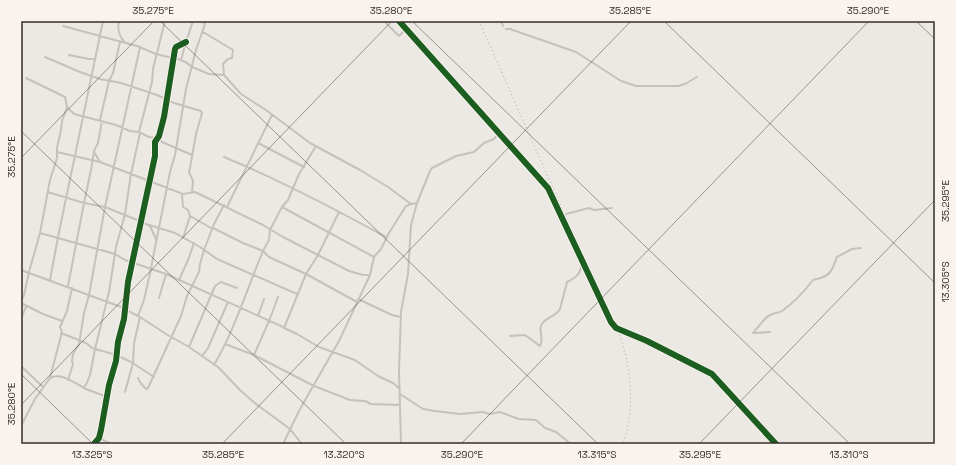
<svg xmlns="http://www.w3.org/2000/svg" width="956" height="465" viewBox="0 0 956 465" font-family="'Space Grotesk',sans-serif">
	<rect width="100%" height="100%" fill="#ece8e4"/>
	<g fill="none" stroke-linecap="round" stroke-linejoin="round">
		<!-- minor -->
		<path stroke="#c6c1bc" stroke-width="2" d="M119,21C117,30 119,36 125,43
			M384,21L399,36L406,29
			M399,21L548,188L611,322L616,328L647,341L712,374L776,444
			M501,21L503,26
			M63,26L137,46L156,54L181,60L187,63L192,67L209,74L224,75L241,94L266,110L310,143L360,170L388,187L411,204
			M506,29H510L576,52L621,81L636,86H678L685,84L697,77
			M203,32L233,50L232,58L228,59L223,64L224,75
			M69,55L89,59H94
			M45,57L80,72L100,79L121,83L157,95L174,103L201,111L202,113L196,134L190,168L189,172L193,181L192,193
			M181,60L186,42L193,21
			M26,78L65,97L67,107L74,114L116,125L130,131L139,132L149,137L157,138L162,142L192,155
			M100,120L109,81L113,73L120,42
			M139,132L152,82L153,69L165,21
			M258,143L304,167
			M316,146L299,174L288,200L282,207L270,230L269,240L263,251L269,257L306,274L357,302
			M57,152L100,162L183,194L195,192L263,225L283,237L349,271L363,275H370
			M94,152L100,162
			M224,157C280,180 333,208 386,237
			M48,192L84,203L105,207L142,222L150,226L156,239
			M182,194L183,207L188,210L190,216L183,238
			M227,207L272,115
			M282,207L374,257
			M339,212L318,255L306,274L284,328L297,334L319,347L355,360L378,376L393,383L400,389
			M566,214L589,208L594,210L612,208
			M190,216L211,228H213L243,243L263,251C247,289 235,329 214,365
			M149,225L175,233L200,247L217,259L297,294
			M40,233L115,254L125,260L166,274L283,327
			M151,268L170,172L175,155L186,89L196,50L204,27L205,24L203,21
			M21,270L121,307L140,317L166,334L189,347L218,367L241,391L256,404L290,429L302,444
			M50,280L58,237L103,21
			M179,280L188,260L194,243
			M68,286L84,203L91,170L94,151L98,143L102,121
			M159,298L166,274
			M358,299L392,315L401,317
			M21,301L24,295L29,272L40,233L50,180L57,158V148L61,130L62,121L67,107
			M21,303L43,314L62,321
			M138,316L144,300L151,269
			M258,316L264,299
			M21,318L26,307
			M61,333L86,343L92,348L116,355L131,362L154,377
			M753,333C758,328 764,318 770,315C774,313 779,313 782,311C795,302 803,293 813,280C819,279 829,276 832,269C834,266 835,261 837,257L852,249L861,248
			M754,333L770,332
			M510,336L525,335L540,346C544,339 539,333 541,326C543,318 556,317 560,309L567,282C577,277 580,275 582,263
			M225,344L254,355L314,386L350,400L365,401L371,404L399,405
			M189,347L215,286L221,282L237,288
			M254,355L269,321L278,297
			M202,356L208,348L228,302
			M21,366L43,387
			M50,378L62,332L60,327L67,311L72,288
			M138,378C139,382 143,386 146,389L148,388L181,316L187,296L199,272L200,264L204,250L214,224L224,205
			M68,380L73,364L72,361L73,354L79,344L84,313L89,295L105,207L140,47
			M83,387L86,385L90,375L95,349L109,292L116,247L125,214L131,174L140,133
			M125,392L133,363L134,343L140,317
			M400,394L423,409L435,411L460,414L483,412L490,414L500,412L519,419L536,420L545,428L556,432L571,444
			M21,426L35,399L50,378C61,372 76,384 86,389C93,392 100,394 107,397
			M99,438L111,444
			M94,444L99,438L101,430L109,385L116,361L118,342L124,319L128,282L155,156V142L159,136L164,117L175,49L176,47L186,42
			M283,444L300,409L339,341L370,275L374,257L381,249L389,233L406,206L411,204L417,203
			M401,444L399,372L401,312L408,274L411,225L417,203L430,171L432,168L456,156L474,152L484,143L494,139L498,134"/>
		<!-- rail -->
		<path stroke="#ada9a7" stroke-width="1" stroke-dasharray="1 3" stroke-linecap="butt" d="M479,21L599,292C605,304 613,317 618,330C631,366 636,408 623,444"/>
		<defs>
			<path id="cycleway" d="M399,21L548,188L611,322L616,328L647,341L712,374L776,444
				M94,444L99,438L101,430L109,385L116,361L118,342L124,319L128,282L155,156V142L159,136L164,117L175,49L176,47L186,42"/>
		</defs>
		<!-- cycleway casing -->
		<use href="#cycleway" stroke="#f8f3ec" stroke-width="8"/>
		<!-- cycleway -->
		<use href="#cycleway" stroke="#1b5e20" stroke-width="6"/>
	</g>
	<!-- ticks -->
	<path fill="none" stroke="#362e2b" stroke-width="1" stroke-opacity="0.45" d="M160,21L598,444M412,21L850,444M664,21L935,283M916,21L935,39M21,131L346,444M21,158L154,21M21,374L93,444M21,405L392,21M222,444L631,21M461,444L869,21M699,444L935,200"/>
	<!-- border -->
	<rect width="956" height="465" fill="none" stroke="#f8f3ec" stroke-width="44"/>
	<rect x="22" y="22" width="912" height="421" fill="none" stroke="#362e2b" stroke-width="1.5"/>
	<g font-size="10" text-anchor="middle" fill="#362e2b">
		<text x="153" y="14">35.275°E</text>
		<text x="391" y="14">35.280°E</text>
		<text x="630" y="14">35.285°E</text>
		<text x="868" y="14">35.290°E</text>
		<text transform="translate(11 157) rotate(-90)" y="4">35.275°E</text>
		<text transform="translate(945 201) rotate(-90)" y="4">35.295°E</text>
		<text transform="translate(945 282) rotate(-90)" y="4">13.305°S</text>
		<text transform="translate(11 404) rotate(-90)" y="4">35.280°E</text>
		<text x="92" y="458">13.325°S</text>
		<text x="223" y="458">35.285°E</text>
		<text x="344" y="458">13.320°S</text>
		<text x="462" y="458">35.290°E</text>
		<text x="597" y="458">13.315°S</text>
		<text x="700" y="458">35.295°E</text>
		<text x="849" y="458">13.310°S</text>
	</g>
</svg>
